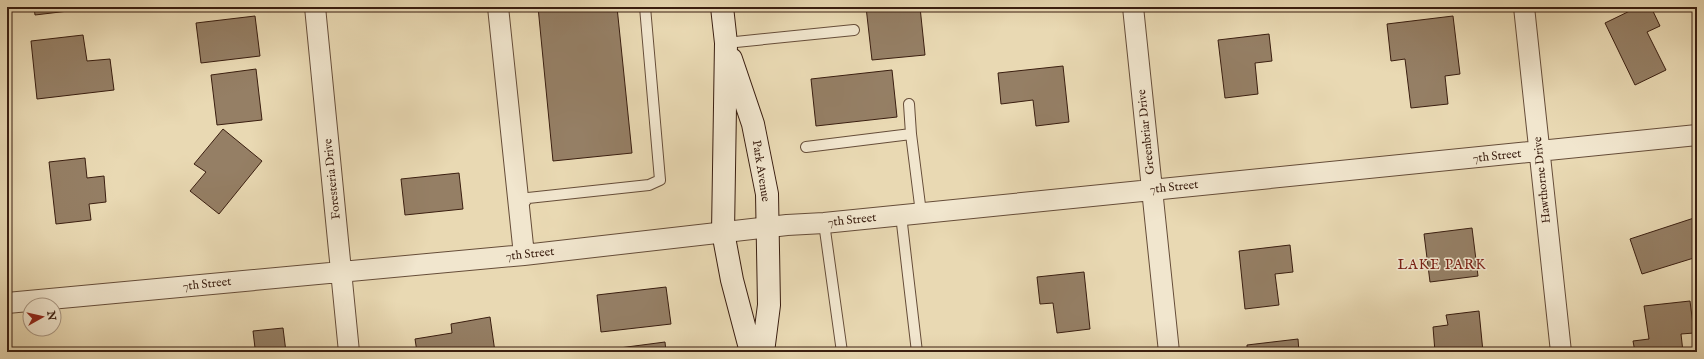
<svg xmlns="http://www.w3.org/2000/svg" width="1704" height="359" viewBox="0 0 1704 359" font-family="'IM FELL English',serif">
	<rect width="100%" height="100%" fill="#e9d9b3"/>
	<filter id="stains"><feTurbulence type="fractalNoise" baseFrequency=".005" numOctaves="4"/><feColorMatrix values="0 0 0 0 .2 0 0 0 0 .09 0 0 0 0 .02 0 0 0 .5 -.17"/></filter>
	<radialGradient id="worn" r=".72"><stop offset=".6" stop-color="#630" stop-opacity="0"/><stop offset="1" stop-color="#630" stop-opacity=".3"/></radialGradient>
	<!-- building -->
	<path fill="#957f65" stroke="#3a1e10" d="M34,7H85V9L35,15Z
		M538,7H617L632,153L553,161Z
		M866,7H920L925,55L872,60Z
		M1018,7H1048L1019,10Z
		M1209,7H1243L1210,11Z
		M1638,7H1651L1660,26L1647,32L1666,70L1635,85L1605,23Z
		M255,16L260,56L201,63L196,23Z
		M1453,16L1460,74L1445,76L1448,104L1411,108L1405,59L1391,61L1387,24Z
		M1269,34L1272,61L1255,63L1258,94L1225,98L1218,40Z
		M83,35L87,61L110,59L114,90L37,99L31,41Z
		M1063,66L1069,122L1036,126L1033,100L1001,104L998,73Z
		M256,69L262,120L217,125L211,75Z
		M892,70L897,117L816,126L811,79Z
		M223,129L262,161L219,214L190,191L206,172L194,164Z
		M85,158L87,178L104,176L106,202L89,204L91,220L56,224L49,162Z
		M459,173L463,209L405,215L401,179Z
		M1697,217V257L1642,274L1630,239Z
		M1472,228L1478,276L1430,282L1424,234Z
		M1290,245L1293,272L1275,274L1279,305L1245,309L1239,251Z
		M1084,272L1090,329L1057,333L1053,303L1040,304L1037,277Z
		M666,287L671,324L601,332L597,295Z
		M1690,301L1694,333L1681,334L1683,352H1635L1633,341L1649,339L1644,306Z
		M1479,311L1483,352H1435L1433,327L1448,325L1446,315Z
		M490,317L495,352H417L415,339L452,333L451,324Z
		M283,328L286,352H241V350L255,348L253,331Z
		M1298,339L1299,352H1247V345Z
		M665,342L666,352H604V350Z"/>
	<g fill="none" stroke-linecap="round" stroke-linejoin="round">
		<defs>
			<path id="lane" d="M726,43L854,30
				M909,104L911,134
				M806,147L911,134L921,213
				M520,208L528,198L649,185L660,180L645,7
				M901,215L917,352
				M824,223L842,352"/>
			<path id="street" d="M315,7L349,352
				M498,7L524,255
				M1133,7L1169,352
				M1524,7L1561,352
				M7,303L524,255L787,225L824,223L1697,135"/>
			<path id="secondary" d="M722,7L726,43L723,232L732,280L751,352
				M731,59L753,124L767,194L769,305L763,352"/>
		</defs>
		<!-- lane casing -->
		<use href="#lane" stroke="#664d39" stroke-width="12"/>
		<!-- street casing -->
		<use href="#street" stroke="#664d39" stroke-width="22"/>
		<!-- secondary casing -->
		<use href="#secondary" stroke="#3a1e10" stroke-width="24"/>
		<!-- lane -->
		<use href="#lane" stroke="#f1e6ce" stroke-width="10"/>
		<!-- street -->
		<use href="#street" stroke="#f1e6ce" stroke-width="20"/>
		<!-- secondary -->
		<use href="#secondary" stroke="#f1e6ce" stroke-width="22"/>
	</g>
	<g text-anchor="middle" dominant-baseline="central" stroke-width="3" stroke-linejoin="round" paint-order="stroke">
		<!-- street labels -->
		<g font-size="12" fill="#3a1e10" stroke="#f1e6ce">
			<text transform="translate(1146 132) rotate(-96)">Greenbriar Drive</text>
			<text transform="translate(1497 156) rotate(-6)">7th Street</text>
			<text transform="translate(761 171) rotate(81)">Park Avenue</text>
			<text transform="translate(332 179) rotate(-96)">Foresteria Drive</text>
			<text transform="translate(1542 180) rotate(-96)">Hawthorne Drive</text>
			<text transform="translate(1174 187) rotate(-6)">7th Street</text>
			<text transform="translate(852 220) rotate(-6)">7th Street</text>
			<text transform="translate(530 254) rotate(-6)">7th Street</text>
			<text transform="translate(207 284) rotate(-6)">7th Street</text>
		</g>
		<!-- quarter labels -->
		<g font-size="14" letter-spacing="1" fill="#7a1f14" stroke="#f1e6ce">
			<text x="1442" y="265">LAKE PARK</text>
		</g>
	</g>
	<!-- margin -->
	<rect width="1704" height="359" fill="none" stroke="#e9d9b3" stroke-width="24"/>
	<rect x="8" y="8" width="1688" height="343" fill="none" stroke="#3a1e10" stroke-width="2"/>
	<rect x="12" y="12" width="1680" height="335" fill="none" stroke="#3a1e10"/>
	<!-- north arrow -->
	<g transform="translate(42 317) rotate(82)"><circle r="19" fill="#f1e6ce" stroke="#a89682"/>
	<path d="M0-3L7 15L0 10L-7 15Z" fill="#8f2418"/>
	<text y="-6" font-size="11" font-weight="bold" text-anchor="middle" fill="#3a1e10">N</text>
	</g>
	<rect width="100%" height="100%" filter="url(#stains)"/>
	<rect width="100%" height="100%" fill="url(#worn)"/>
</svg>
